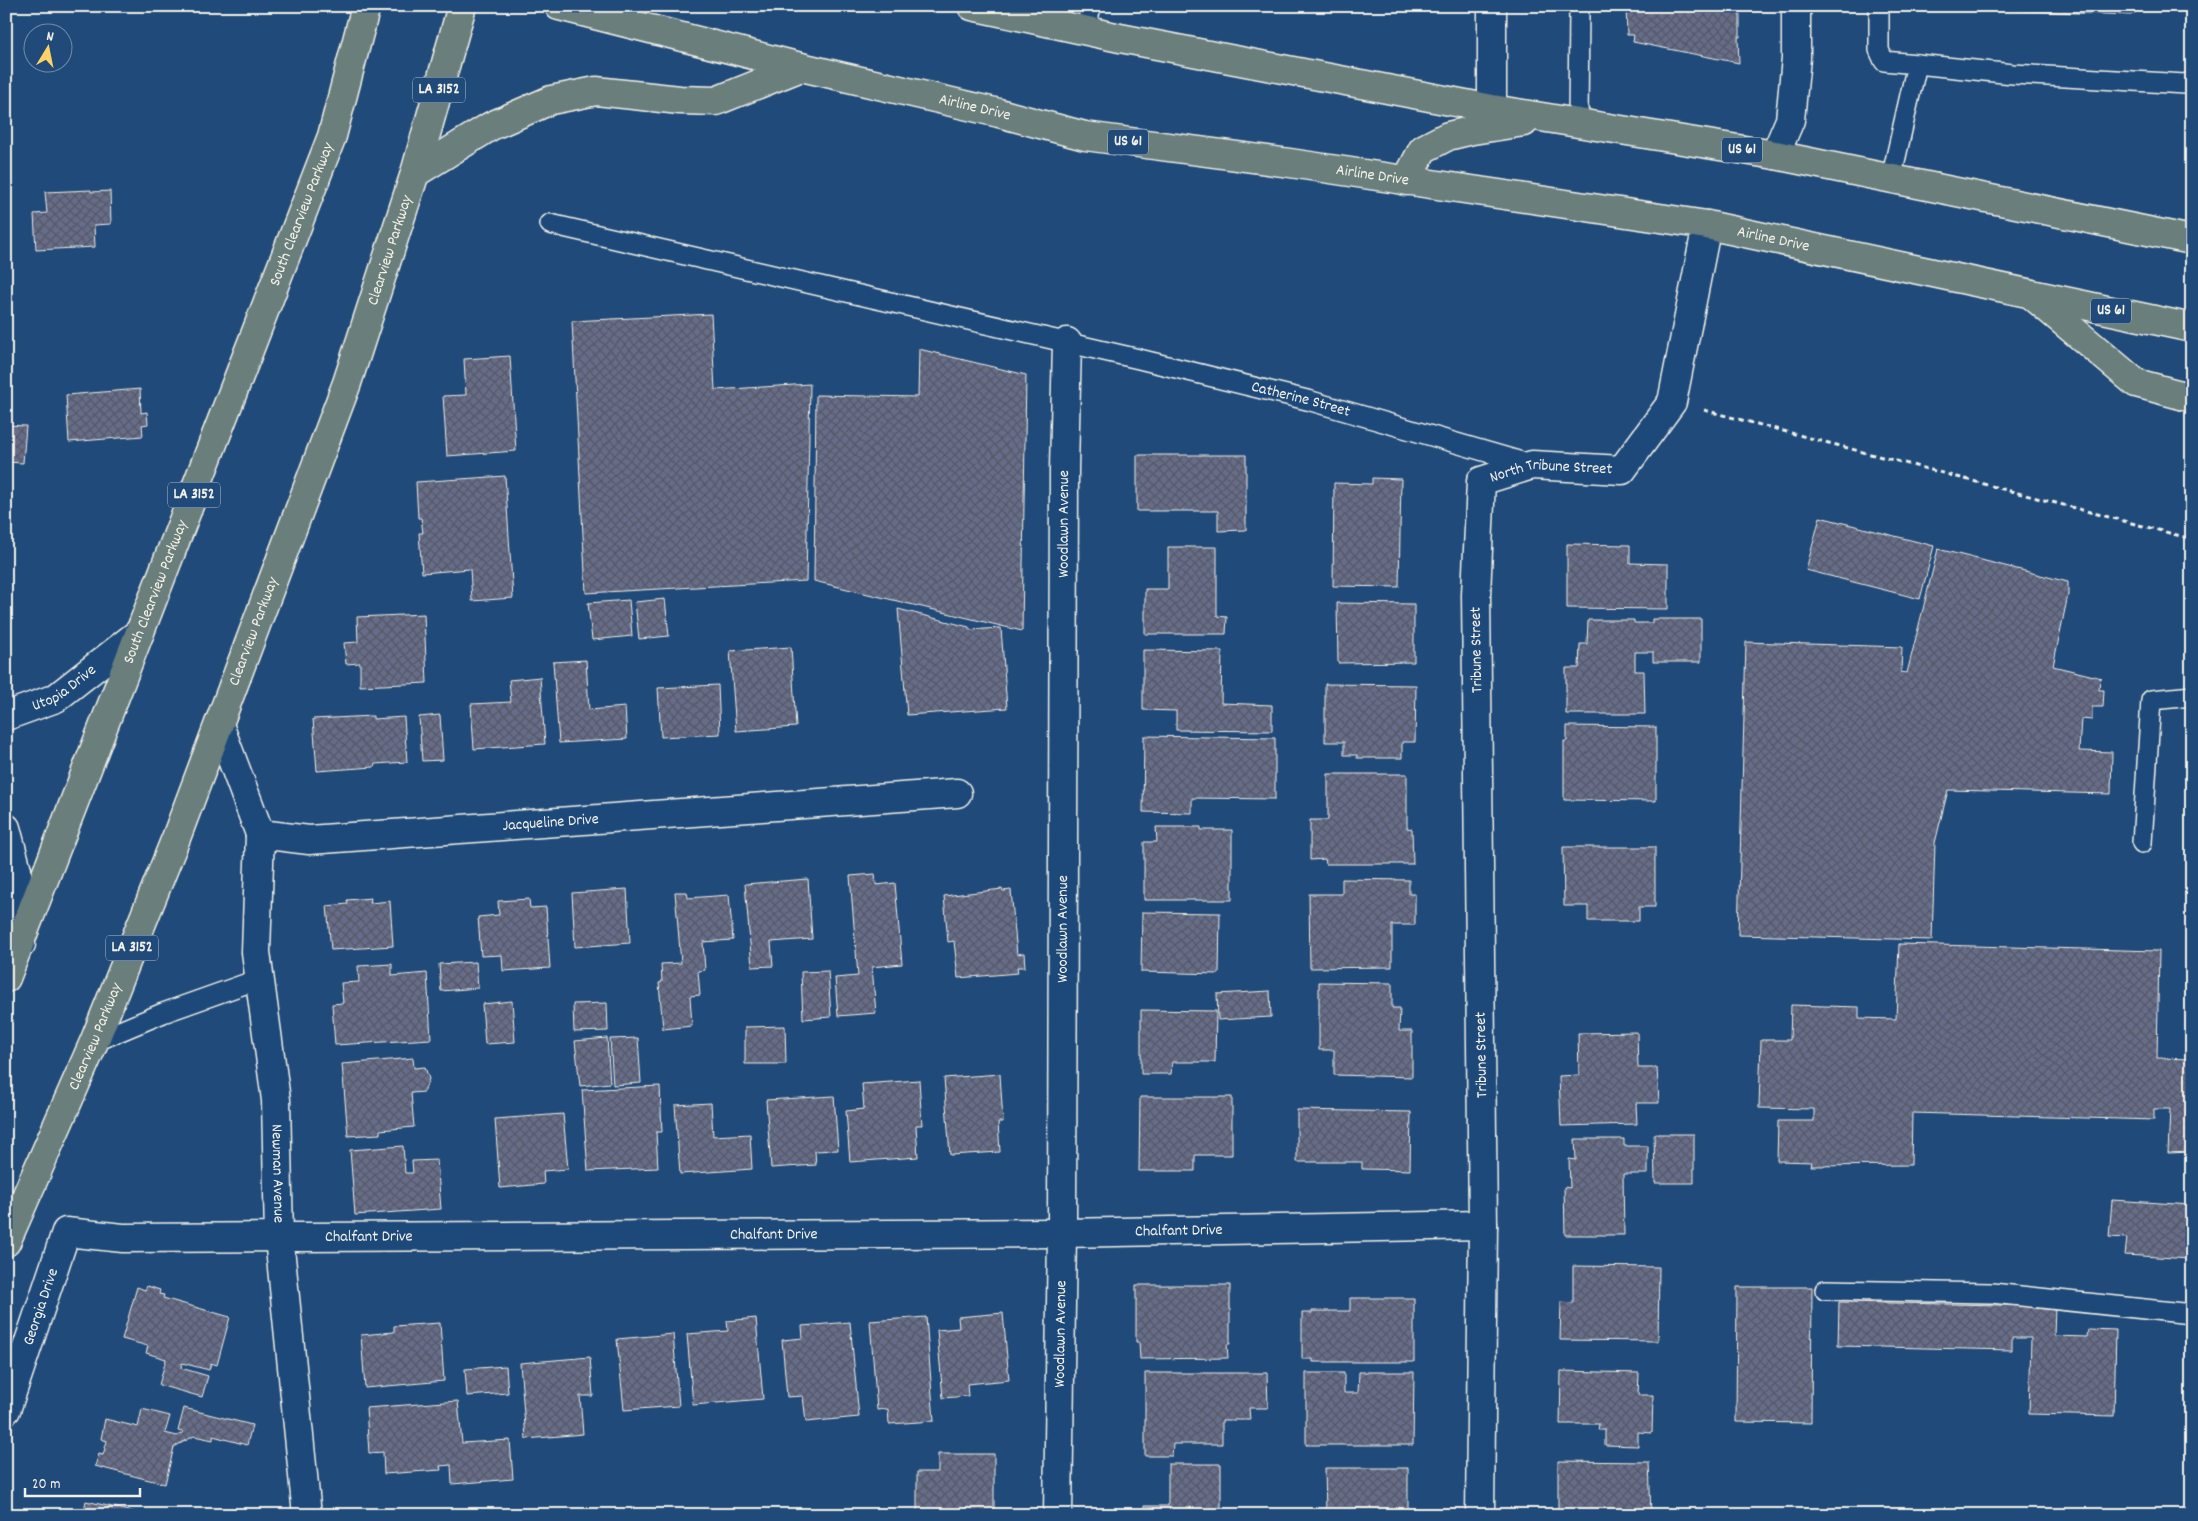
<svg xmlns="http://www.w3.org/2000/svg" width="2198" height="1521" viewBox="0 0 2198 1521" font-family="Dekko,sans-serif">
	<defs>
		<pattern id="building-cross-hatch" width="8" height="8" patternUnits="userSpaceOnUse" patternTransform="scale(1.25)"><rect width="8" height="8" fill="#666d8a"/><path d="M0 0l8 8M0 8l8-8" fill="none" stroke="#565965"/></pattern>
	</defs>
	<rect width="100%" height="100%" fill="#1f4a7a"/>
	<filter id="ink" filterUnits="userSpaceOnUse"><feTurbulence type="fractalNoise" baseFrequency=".02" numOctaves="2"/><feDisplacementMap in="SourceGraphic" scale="10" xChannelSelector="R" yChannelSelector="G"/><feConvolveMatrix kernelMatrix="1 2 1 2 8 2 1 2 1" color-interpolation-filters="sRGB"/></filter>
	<g filter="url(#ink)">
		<!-- building -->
		<path fill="url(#building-cross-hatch)" stroke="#f4f1e8" d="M1626,6H1740V37H1738L1739,63L1633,42L1634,35H1627Z
			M1896,6H2146L2131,15Z
			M91,190V192L110,191L111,224L94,225L95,247L36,250L34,214L47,213L45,192Z
			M711,314L715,390L810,384L806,581L586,593L572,321Z
			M919,349L1026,375L1022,631L814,581L816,395L918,397Z
			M510,356L516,451L447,456L443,396L466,395L464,359Z
			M140,389L141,413L147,412L148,424L142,425L143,436L69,442L66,395Z
			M6,425L26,426L23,463L6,462Z
			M1137,455H1246V530L1218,531V511H1137Z
			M505,476L513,598L472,601L470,569L422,573L419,533H423L421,518H418L416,482Z
			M1372,478L1401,479L1399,587L1333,586L1334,483L1372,484Z
			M1820,517L1934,546L1920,599L1806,570Z
			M1567,544L1630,545V563L1668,564V609L1567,608Z
			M1168,547H1217V616L1227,617L1226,634H1145V589H1168Z
			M1938,549L2068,582V595L2053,666L2102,678H2100L2099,690H2104L2103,707H2092V720L2081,719L2079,751L2112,752L2111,794L1948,790L1935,843L1932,940L1738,935L1746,642L1902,647L1901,672L1907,673Z
			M665,599L669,636L639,639L635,602Z
			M629,600L632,636L592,640L588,603Z
			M1337,603L1414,604V662L1338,663Z
			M898,609L969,627V630L1001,628L1007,708L907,715Z
			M424,614L427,683L360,686V663L346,664L344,643L358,642L357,617Z
			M1652,619H1701V662H1653V652H1635V671H1644L1645,714H1566V668H1579L1580,644H1587L1588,620H1634V623H1652Z
			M791,647L796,727L736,731L730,651Z
			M1143,650L1222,651L1221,703L1272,705V731L1176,730V711L1143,710Z
			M586,660L589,710L625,707L627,739L559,743L553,662Z
			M540,677L545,744L474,749L471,704L511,702L509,680Z
			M1325,684L1416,685L1415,742H1402V758H1357V755H1344V742H1325Z
			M718,685L720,734L661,737L658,688Z
			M440,715L443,760L422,761L419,717Z
			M373,716V719L404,717L407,762L375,764L374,767L317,771L313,719Z
			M1567,726L1656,727V801L1564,800V741H1567Z
			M1144,736L1275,738V799L1192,798V813L1143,812Z
			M1328,774H1407V828L1412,829L1413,864H1326L1325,859L1310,860V820H1328Z
			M1156,827H1201V830H1232V900H1144V842H1157Z
			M1563,847H1655V907H1639V921H1588V906H1564Z
			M875,874L876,885L895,883L902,964L872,967L876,1013L838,1016L835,978L858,976L850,876Z
			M808,879L812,939L771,942L773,966L752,967L745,884Z
			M1342,879L1409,880V894H1415V925H1392V967L1310,968L1309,894H1342Z
			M627,889L630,943L575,947L572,893Z
			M1002,889L1003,891L1011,890L1017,954L1024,953L1025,967H1017L1018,973L958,978L954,941L948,942L944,896Z
			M675,892H687L688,898L729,895L733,940L703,942L705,970L698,971L700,995L690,996L692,1026L663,1029L659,983L662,982L661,964L681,963Z
			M371,898L370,903L390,901L393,946L331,950L327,906L348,904L347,900Z
			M529,899L530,908L546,907L550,968L503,971L502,955L481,956L478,917L499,915L498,901Z
			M1142,912L1220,913L1219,974L1141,972Z
			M1899,944L2159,951L2157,1058L2192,1059V1152L2168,1153L2170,1109H2154V1120L1912,1113L1911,1165L1811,1166L1812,1162L1777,1161L1778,1121H1814V1109L1759,1108L1761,1040H1790L1791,1005L1859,1007V1018L1896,1019Z
			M476,962L478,988L441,991L439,964Z
			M392,964V976L427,973L431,1039L335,1045L332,1004L343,1003L341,983L359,982L358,966Z
			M828,971L831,1017L803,1019L801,972Z
			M1319,982L1392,983V1008H1400L1399,1031H1412V1077L1334,1075V1050H1319Z
			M1270,991L1271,1017L1218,1020L1217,994Z
			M512,1001L515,1042L485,1044L482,1004Z
			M607,1003L608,1031L574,1032L573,1004Z
			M1141,1010L1216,1011L1215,1062H1172L1171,1074H1141Z
			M785,1026L786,1064H745V1027Z
			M1637,1032L1638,1068H1657L1659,1103H1636L1637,1124L1561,1126L1559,1076L1579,1075L1578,1033Z
			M607,1038L610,1083L580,1086L575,1041Z
			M638,1038L641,1083L613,1085L610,1039Z
			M413,1058L414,1068L425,1067L429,1079L424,1092L411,1093L414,1127L380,1130V1134L348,1136L342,1064Z
			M1000,1074L1003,1122H998L1000,1152L950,1155L944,1078Z
			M919,1080L922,1125H916L918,1157L850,1162L846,1111L864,1109L862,1084Z
			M660,1086L662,1132H656L658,1168L588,1171L582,1090Z
			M834,1096L838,1150L815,1151L816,1165L771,1168L766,1100Z
			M1140,1097H1232V1155H1195V1171H1139Z
			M711,1103L713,1136L750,1134L752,1169L680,1174L675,1105Z
			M1297,1110L1411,1112L1410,1170L1362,1169V1162H1297Z
			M563,1114L568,1169L543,1171L544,1184L500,1188L495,1119Z
			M1654,1134H1694V1183H1655Z
			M1575,1139H1624V1146H1648V1174H1623L1624,1235H1565L1564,1187L1570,1188L1569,1159L1576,1160Z
			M403,1146L405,1173H413L412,1161L437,1160L441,1209L355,1215L350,1150Z
			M2112,1200L2192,1205L2190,1259L2125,1255L2127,1238L2109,1237Z
			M1573,1266L1659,1267L1658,1341L1560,1340L1561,1302L1573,1303Z
			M1136,1285H1230V1344H1227L1228,1358L1140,1359L1139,1342H1136Z
			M147,1286L160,1290L159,1294L164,1295L163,1298L230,1317L217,1365L211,1363L209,1370L182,1363L181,1368L208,1376L202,1397L159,1385L166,1359L146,1353L148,1346L122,1339L137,1287L145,1290Z
			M1737,1287H1812L1811,1423L1736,1422Z
			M1350,1298H1414V1362H1313V1359H1302V1313H1312V1311H1350Z
			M1839,1302L2055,1306L2054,1336L2087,1337L2088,1329L2116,1330L2114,1416L2029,1414L2031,1338H2012V1350L1838,1346Z
			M1003,1313L1009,1380L967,1384L968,1396L943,1398L937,1330L959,1328L958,1317Z
			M926,1317L934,1421L889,1424L888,1409L877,1410L870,1321Z
			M756,1318L763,1399L693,1405L687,1334L728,1331L727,1321Z
			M850,1322L859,1417L806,1422L803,1396L787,1397L782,1340L803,1338L802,1326Z
			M440,1323L444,1381L365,1388L361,1335L394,1332V1326Z
			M673,1334L679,1406L624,1410L617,1339Z
			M590,1357L593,1396H580L583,1434L526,1439L520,1363Z
			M506,1366L508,1393L467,1396L465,1369Z
			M1561,1371L1639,1373L1638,1395H1653L1652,1433L1638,1432V1446L1605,1445V1430H1598L1599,1424H1560Z
			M1359,1372H1414L1413,1445H1306V1373H1344V1393H1358Z
			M1145,1373H1267L1268,1408H1249L1250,1420H1222V1444H1173L1172,1456H1145Z
			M458,1401L462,1443L510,1440L513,1479L452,1484L451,1465L440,1466L441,1470L384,1474L383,1452L369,1453L366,1408Z
			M184,1408L252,1425L247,1445L213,1436V1440L194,1436L174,1447L165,1484L95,1466L99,1454L103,1455L107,1441L101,1439L105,1419L138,1427L142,1409L170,1416L165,1433L177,1436L184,1432L178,1431Z
			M938,1454H994V1515H917V1472H938Z
			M1558,1461L1649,1462L1651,1515H1558Z
			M1168,1464H1221V1515H1144V1506H1168Z
			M1325,1468H1408V1515H1326Z
			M86,1501L143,1514V1515H83Z"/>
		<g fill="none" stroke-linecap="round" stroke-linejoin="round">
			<defs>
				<g id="service">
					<path d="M1879,6V50L1884,61L1917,64L1891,179"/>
					<path d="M1086,30L1091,6"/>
					<path d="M1917,64L2013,74L2185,84L2192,81"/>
					<path d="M1578,123L1579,6"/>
					<path id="s1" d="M550,224L1139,359L1311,401L1532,465"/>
					<path d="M2142,843L2151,700L2192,696"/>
					<path d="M94,1042L163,1013L259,979"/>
					<path d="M1825,1290L1992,1293L2192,1314"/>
				</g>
				<g id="minor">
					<path d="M1492,109V6"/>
					<path d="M1775,155L1790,120L1796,58V6"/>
					<path id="s2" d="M6,716L56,698L140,632"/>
					<path id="s3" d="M219,725L260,834L309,840L957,793"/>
					<path d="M6,828L17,870L21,944"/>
					<path id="s4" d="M260,834L256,952L276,1100L279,1238L307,1515"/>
					<path id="s5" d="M6,1410L66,1232L123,1238L1062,1233L1483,1225"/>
					<path id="s6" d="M1058,1515L1062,1233L1064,469L1067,342"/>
					<path id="s7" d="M1480,1515L1483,1225L1476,595L1481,481L1532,465L1622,470L1672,402L1707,225"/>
				</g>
				<g id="trunk">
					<path id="s8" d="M559,6L801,67L999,113L1085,136L1290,163L1707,225L2192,328"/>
					<path d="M972,6L1120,38L1492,109L1775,155L2192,240"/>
					<path d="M415,173L491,126L551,100L596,91L680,100L716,101L801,67"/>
					<path d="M1406,181L1423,149L1448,136L1473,130L1524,122"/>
					<path d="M2033,296L2136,383L2192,398"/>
					<path id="s9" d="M6,978L332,136L366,6"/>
					<path id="s10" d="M6,1242L94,1042L176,838L347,383L415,173L462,6"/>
				</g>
			</defs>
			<!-- service casing -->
			<use href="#service" stroke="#f4f1e8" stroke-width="22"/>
			<!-- minor casing -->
			<use href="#minor" stroke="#f4f1e8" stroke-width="31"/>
			<!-- trunk casing -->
			<use href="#trunk" stroke="#f4f1e8" stroke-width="31"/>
			<!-- path -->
			<path stroke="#f4f1e8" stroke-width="3" stroke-dasharray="5 4" stroke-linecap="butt" d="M1704,410L2192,539"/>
			<!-- service -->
			<use href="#service" stroke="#1f4a7a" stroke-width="19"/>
			<!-- minor -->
			<use href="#minor" stroke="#1f4a7a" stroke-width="28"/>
			<!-- trunk -->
			<use href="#trunk" stroke="#6b7f7c" stroke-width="28"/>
		</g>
	</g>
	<g text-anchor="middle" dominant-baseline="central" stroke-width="5" stroke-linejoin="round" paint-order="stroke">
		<!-- shield labels -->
		<g fill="#1f4a7a" stroke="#b4bfc7" stroke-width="1">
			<rect x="413" y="77.5" width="52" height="25" rx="4"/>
			<rect x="1108" y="129.5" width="40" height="25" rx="4"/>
			<rect x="1722" y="137.5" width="40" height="25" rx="4"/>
			<rect x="2091" y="298.5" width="40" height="25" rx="4"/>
			<rect x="168" y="482.5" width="52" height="25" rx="4"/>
			<rect x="106" y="935.5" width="52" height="25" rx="4"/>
		</g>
		<g font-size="15" font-weight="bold" fill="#f4f1e8">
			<text x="439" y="90">LA 3152</text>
			<text x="1128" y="142">US 61</text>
			<text x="1742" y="150">US 61</text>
			<text x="2111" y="311">US 61</text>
			<text x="194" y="495">LA 3152</text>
			<text x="132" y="948">LA 3152</text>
		</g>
		<!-- street labels -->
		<g font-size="16" fill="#f4f1e8" stroke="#1f4a7a">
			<text stroke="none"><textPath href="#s8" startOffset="428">Airline Drive</textPath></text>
			<text stroke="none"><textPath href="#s8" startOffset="832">Airline Drive</textPath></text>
			<text stroke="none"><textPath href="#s9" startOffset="819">South Clearview Parkway</textPath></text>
			<text stroke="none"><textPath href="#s8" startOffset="1238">Airline Drive</textPath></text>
			<text stroke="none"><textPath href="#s10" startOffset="1064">Clearview Parkway</textPath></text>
			<text stroke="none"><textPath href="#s1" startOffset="771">Catherine Street</textPath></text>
			<text stroke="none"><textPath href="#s7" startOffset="1106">North Tribune Street</textPath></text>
			<text stroke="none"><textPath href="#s6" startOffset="991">Woodlawn Avenue</textPath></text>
			<text stroke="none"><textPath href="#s9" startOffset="414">South Clearview Parkway</textPath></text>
			<text stroke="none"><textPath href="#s10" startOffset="659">Clearview Parkway</textPath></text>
			<text transform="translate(1477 650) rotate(-91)">Tribune Street</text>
			<text stroke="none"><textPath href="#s2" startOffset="65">Utopia Drive</textPath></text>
			<text stroke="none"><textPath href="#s3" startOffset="408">Jacqueline Drive</textPath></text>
			<text stroke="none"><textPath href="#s6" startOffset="586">Woodlawn Avenue</textPath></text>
			<text stroke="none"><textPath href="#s10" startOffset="224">Clearview Parkway</textPath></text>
			<text transform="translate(1482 1055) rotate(-91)">Tribune Street</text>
			<text stroke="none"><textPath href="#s4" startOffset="341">Newman Avenue</textPath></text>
			<text stroke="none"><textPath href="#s5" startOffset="1301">Chalfant Drive</textPath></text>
			<text stroke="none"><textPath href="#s5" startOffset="896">Chalfant Drive</textPath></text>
			<text stroke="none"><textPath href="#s5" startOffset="491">Chalfant Drive</textPath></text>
			<text stroke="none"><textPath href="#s5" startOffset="109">Georgia Drive</textPath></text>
			<text stroke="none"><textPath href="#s6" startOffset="181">Woodlawn Avenue</textPath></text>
		</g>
	</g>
	<!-- margin -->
	<rect width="2198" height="1521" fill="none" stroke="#1f4a7a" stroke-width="25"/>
	<rect x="12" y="12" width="2173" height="1496" fill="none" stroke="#f4f1e8" stroke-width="2" filter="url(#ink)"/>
	<!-- north arrow -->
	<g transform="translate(48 48) rotate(10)"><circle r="24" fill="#1f4a7a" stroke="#748da6"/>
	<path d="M0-4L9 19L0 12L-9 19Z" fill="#ffd166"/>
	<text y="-8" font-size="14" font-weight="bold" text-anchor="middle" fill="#f4f1e8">N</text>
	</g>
	<!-- scale -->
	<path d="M25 1488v8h115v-8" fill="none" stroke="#f4f1e8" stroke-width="2.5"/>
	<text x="32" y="1488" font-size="15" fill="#f4f1e8" stroke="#1f4a7a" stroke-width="4" paint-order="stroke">20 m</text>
</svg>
